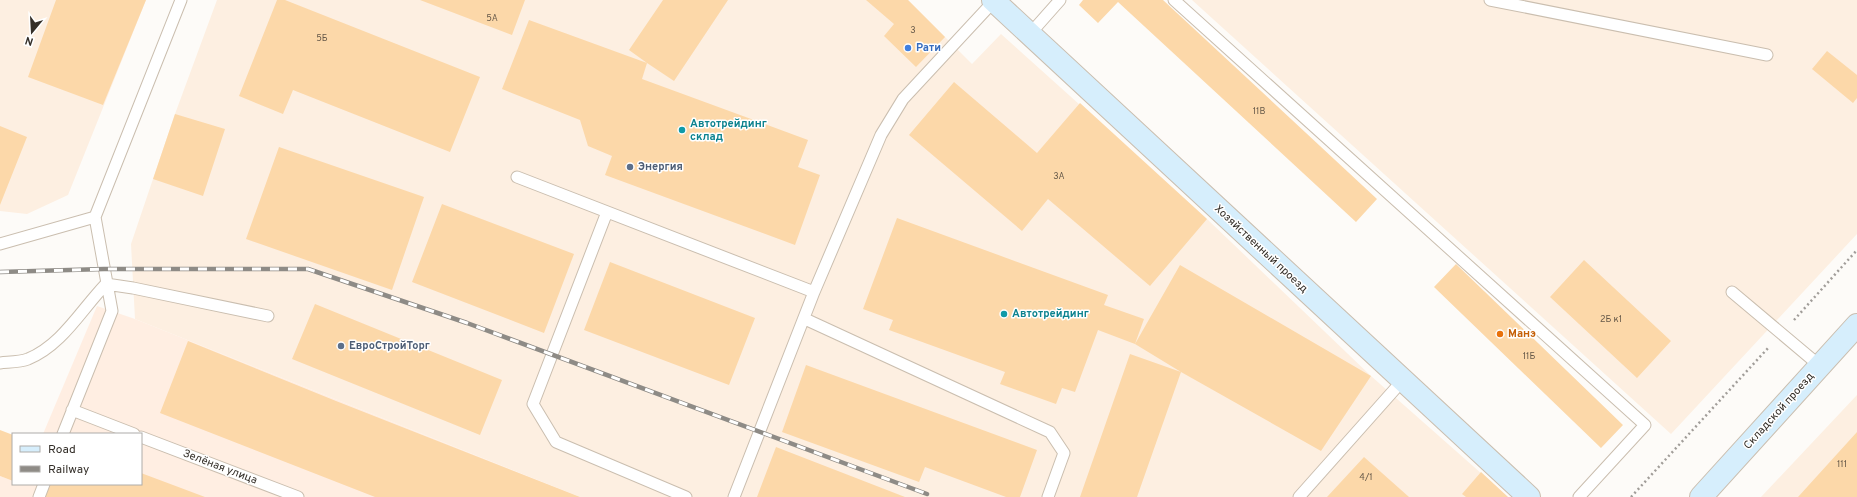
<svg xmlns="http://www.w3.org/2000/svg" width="1857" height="497" viewBox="0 0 1857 497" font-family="Overpass,sans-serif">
	<rect width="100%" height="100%" fill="#fdfbf8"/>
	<!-- commercial -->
	<path fill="#ffeee2" d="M97,306L135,319L580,497H0V476L13,481V484L23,485L141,484V434H43Z"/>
	<!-- industrial -->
	<path fill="#fdefe1" d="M0,0H146L68,195L27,214L0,211Z
		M217,0H908L972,64L1001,34L1207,219L1371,376L1508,497H580L135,319L131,244L175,114Z
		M1192,0H1857V234L1671,434Z
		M1857,395V497H1761Z"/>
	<!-- building -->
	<path fill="#fcd8a9" d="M56,0H146L103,105L28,77Z
		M277,0H285L480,77L450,152L293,90L283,114L239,96Z
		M420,0H525L512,35Z
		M663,0H728L674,81L647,63L642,79L808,140L798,167L820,175L795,245L605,175L612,156L588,146L580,120L502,89L529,20L647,63L629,50Z
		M866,0H908L945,37L916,67L884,36L894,24Z
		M1083,0H1163L1377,199L1356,222L1118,2L1098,23L1079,5Z
		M1827,51L1857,75V98L1853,103L1812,69Z
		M954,82L1037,153L1080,103L1207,219L1150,286L1048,199L1022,231L909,135Z
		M175,114L225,129L203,196L153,179Z
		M0,126L27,137L0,205Z
		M279,147L424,197L392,290L246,239Z
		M442,204L574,254L544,333L412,282Z
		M897,218L1108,295L1104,305L1144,319L1135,344L1098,330L1075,392L1062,388L1056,404L1000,384L1005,372L889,330L893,320L863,309Z
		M1584,260L1671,341L1637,378L1550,297Z
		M610,262L755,318L729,385L584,330Z
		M1456,264L1623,425L1601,448L1434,287Z
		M1180,265L1371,376L1321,451L1181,372L1137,497H1080L1130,354L1181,372L1135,344Z
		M315,304L502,380L480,435L292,359Z
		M188,341L336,401L580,497H375L160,413Z
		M806,365L1037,450L1020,497H1006L925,467L919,482L782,432Z
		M0,430L13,435V481L0,476Z
		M1857,432V497H1798Z
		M776,447L905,497H757Z
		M1364,457L1409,497H1327Z
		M1481,472L1508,497H1466L1462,494Z
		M141,473L205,497H43L48,484H141Z"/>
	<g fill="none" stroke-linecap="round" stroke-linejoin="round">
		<defs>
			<path id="lane" d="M1174,0L1645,425L1579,497
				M1490,0L1767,55
				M1029,35L1060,0
				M517,177L814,292
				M607,212L533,404L556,442L686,497
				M0,244L95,217L181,0
				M1732,292L1820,366
				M805,319L1050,432L1064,453L1048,497
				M0,363C9,362 20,362 28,359C62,345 81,310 106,284L133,288L268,316
				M72,410L134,434
				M63,434L112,311L95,217
				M141,437L298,497
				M39,497L44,484
				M734,497L814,292L881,135L903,99L994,1
				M1299,497L1403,380"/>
			<path id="secondary" d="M993,0L1529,497
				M1701,497L1857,325"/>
		</defs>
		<!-- lane casing -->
		<use href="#lane" stroke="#cabeaf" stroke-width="13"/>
		<!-- secondary casing -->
		<use href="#secondary" stroke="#cabeaf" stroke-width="24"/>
		<!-- path -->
		<path stroke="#a19d99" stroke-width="2.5" stroke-dasharray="2 3" stroke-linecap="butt" d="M1794,320L1857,250
			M1631,497L1769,347"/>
		<!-- lane -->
		<use href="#lane" stroke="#fff" stroke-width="11"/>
		<!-- secondary -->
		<use href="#secondary" stroke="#d6eefc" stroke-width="22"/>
		<defs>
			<path id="rail" d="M0,272L104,269H308L467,323L927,494"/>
		</defs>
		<!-- rail casing -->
		<use href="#rail" stroke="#8e8b86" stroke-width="4.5"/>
		<!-- rail -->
		<use href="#rail" stroke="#fff" stroke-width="3" stroke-dasharray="9" stroke-linecap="butt"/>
	</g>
	<!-- markers -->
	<circle fill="#3f7fe0" stroke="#fff" stroke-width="1.5" cx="908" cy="48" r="4"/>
	<g fill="#0f9aa8" stroke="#fff" stroke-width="1.5">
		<circle cx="682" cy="130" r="4"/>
		<circle cx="1004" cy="314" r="4"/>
	</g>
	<g fill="#5c6f8a" stroke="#fff" stroke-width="1.5">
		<circle cx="630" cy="167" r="4"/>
		<circle cx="341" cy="346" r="4"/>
	</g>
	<circle fill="#e8710a" stroke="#fff" stroke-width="1.5" cx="1500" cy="334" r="4"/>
	<g text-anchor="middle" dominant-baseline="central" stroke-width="3" stroke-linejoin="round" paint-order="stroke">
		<!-- number labels -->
		<g font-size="9" fill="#665949">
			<text x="492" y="18">5А</text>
			<text x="913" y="30">3</text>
			<text x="322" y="38">5Б</text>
			<text x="1259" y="111">11В</text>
			<text x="1059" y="176">3А</text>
			<text x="1611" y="319">2Б к1</text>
			<text x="1529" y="356">11Б</text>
			<text x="1842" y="464">111</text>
			<text x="1366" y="477">4/1</text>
		</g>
		<!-- shop labels -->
		<g font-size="11" font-weight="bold" fill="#366cbe" stroke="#fff" text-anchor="start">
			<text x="916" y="48">Рати</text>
		</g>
		<!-- culture labels -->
		<g font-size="11" font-weight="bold" fill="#0d838f" stroke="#fff" text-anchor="start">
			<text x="690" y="124">Автотрейдинг<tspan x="690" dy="13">склад</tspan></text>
			<text x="1012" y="314">Автотрейдинг</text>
		</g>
		<!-- service labels -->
		<g font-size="11" font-weight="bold" fill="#4e5e75" stroke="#fff" text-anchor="start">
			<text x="638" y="167">Энергия</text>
			<text x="349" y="346">ЕвроСтройТорг</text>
		</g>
		<!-- street labels -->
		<g font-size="11" fill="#342f29" stroke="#fff">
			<text transform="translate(1261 249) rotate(43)">Хозяйственный проезд</text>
			<text transform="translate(1779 411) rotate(-48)">Складской проезд</text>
			<text transform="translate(220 467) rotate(21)">Зелёная улица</text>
		</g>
		<!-- food labels -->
		<g font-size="11" font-weight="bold" fill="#c56008" stroke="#fff" text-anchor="start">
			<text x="1508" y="334">Манэ</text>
		</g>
	</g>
	<!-- legend -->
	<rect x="12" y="433" width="130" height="52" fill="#ffffff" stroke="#aeaca9"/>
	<rect x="20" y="446" width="20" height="6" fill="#d6eefc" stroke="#aeaca9"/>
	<text x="48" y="453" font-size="12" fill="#342f29">Road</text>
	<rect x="20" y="466" width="20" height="6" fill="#8e8b86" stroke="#aeaca9"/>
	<text x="48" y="473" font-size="12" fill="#342f29">Railway</text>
	<!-- north arrow -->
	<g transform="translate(32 32) rotate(198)" stroke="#ffffff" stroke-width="3" paint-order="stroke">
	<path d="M0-3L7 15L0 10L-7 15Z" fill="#342f29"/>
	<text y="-6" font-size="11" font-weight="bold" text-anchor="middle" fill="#342f29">N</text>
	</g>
</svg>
